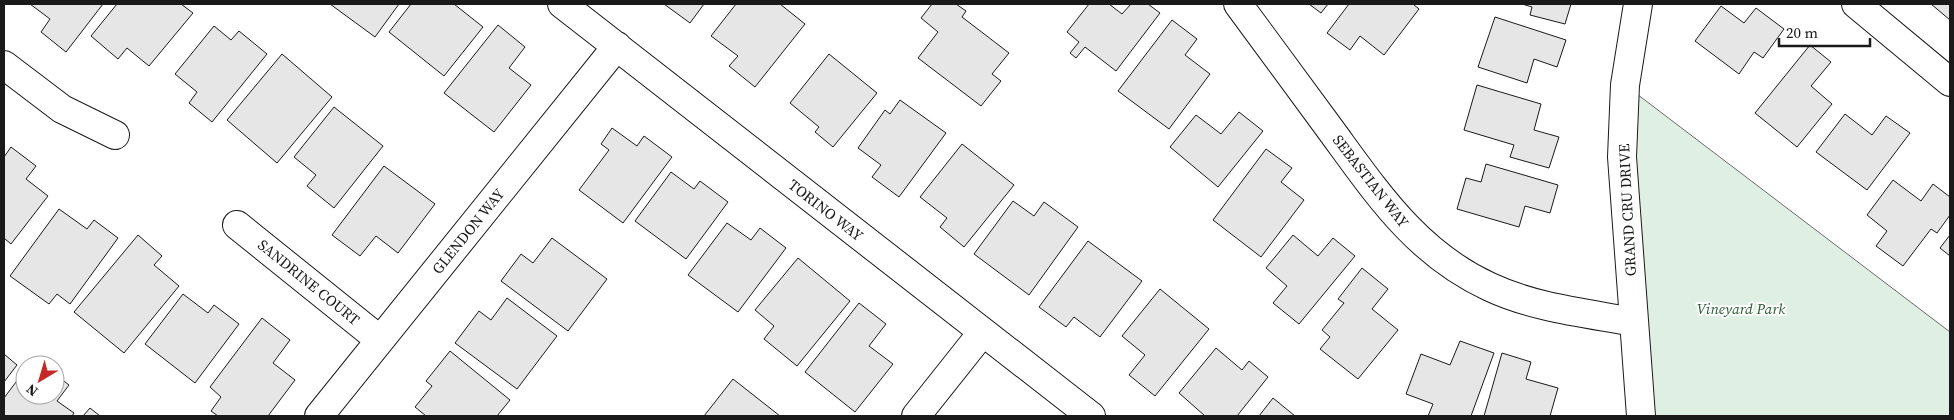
<svg xmlns="http://www.w3.org/2000/svg" width="1954" height="420" viewBox="0 0 1954 420" font-family="'Source Serif 4',serif">
	<rect width="100%" height="100%" fill="#fff"/>
	<!-- green -->
	<path fill="#e0efe3" stroke="#6a6a6a" d="M1625,85L1950,332V416H1641Z"/>
	<!-- building -->
	<path fill="#e6e6e6" stroke="#1a1a1a" d="M30,4H103L66,52L41,32L50,19Z
		M117,4H181L193,13L149,66L127,48L118,59L91,36Z
		M330,4H399L375,37Z
		M411,4H454L483,27L444,76L389,32Z
		M664,4H704L690,23Z
		M736,4H780L805,24L755,87L729,66L738,56L711,36Z
		M932,4H956L966,11L962,17L1009,53L992,74L1001,81L981,106L918,58L938,32L921,18Z
		M1089,4H1109L1122,14L1131,4H1148L1160,13L1116,71L1085,47L1076,58L1070,53L1079,42L1067,32Z
		M1309,4H1328L1321,13Z
		M1349,4H1413L1419,9L1384,55L1360,36L1350,50L1327,33Z
		M1522,4H1571L1565,24L1530,15L1532,7Z
		M1931,4H1950V20Z
		M1721,6L1744,23L1756,8L1784,29L1763,58L1754,52L1739,74L1695,41Z
		M1495,17L1566,40L1557,67L1534,59L1527,83L1478,67Z
		M1172,20L1197,39L1185,55L1210,74L1169,129L1118,91Z
		M498,25L525,47L509,68L531,85L494,132L444,93Z
		M214,26L231,40L239,31L267,54L212,122L189,103L197,92L175,74Z
		M1810,45L1831,62L1811,86L1832,104L1797,147L1755,113Z
		M282,54L332,97L277,163L227,120Z
		M829,54L877,93L833,147L815,132L819,127L790,103Z
		M1477,85L1541,104L1534,130L1559,137L1549,168L1510,157L1514,145L1464,130Z
		M900,100L946,133L899,197L872,177L881,165L858,148L885,110L890,114Z
		M334,107L383,146L334,208L307,186L316,175L294,157Z
		M1239,112L1263,131L1218,187L1170,147L1196,115L1221,134Z
		M1845,114L1872,135L1886,116L1910,133L1867,190L1816,152Z
		M612,128L637,146L644,136L672,157L623,223L579,190L609,150L601,144Z
		M962,144L1014,185L964,247L940,227L947,218L920,197Z
		M11,147L36,166L26,179L48,196L11,244L4,238V157Z
		M1266,149L1292,168L1281,182L1304,200L1261,257L1213,220Z
		M1486,164L1558,185L1550,213L1525,206L1519,227L1457,209L1466,178L1481,182Z
		M384,166L435,204L398,253L376,236L360,256L332,235Z
		M671,172L694,189L700,181L728,202L686,259L635,221Z
		M1893,180L1921,201L1933,184L1950,197V215L1937,233L1931,229L1903,266L1876,246L1887,231L1867,215Z
		M1013,201L1034,216L1044,202L1078,227L1029,295L974,254Z
		M59,209L87,229L94,220L118,238L70,304L57,294L49,304L10,276Z
		M727,223L751,240L760,228L786,248L738,312L688,275Z
		M138,235L162,256L154,265L179,286L124,353L74,312Z
		M1293,235L1318,256L1333,238L1355,256L1299,324L1273,303L1287,286L1266,268Z
		M1950,235V256L1940,248Z
		M552,238L607,279L568,331L501,281L521,254L533,263Z
		M1088,241L1142,281L1100,337L1074,317L1066,327L1039,307Z
		M798,258L850,301L797,366L764,339L774,326L755,310Z
		M1362,268L1388,289L1372,309L1398,330L1358,379L1320,349L1330,337L1322,330L1344,303L1338,299Z
		M1160,289L1209,329L1155,396L1129,375L1145,355L1122,336Z
		M183,294L208,313L214,305L239,324L195,383L145,344Z
		M507,298L557,336L517,389L455,343L479,311L491,320Z
		M859,303L886,324L869,346L893,364L855,412L805,372Z
		M262,318L290,340L273,363L295,380L268,416H218L211,411L221,397L210,387Z
		M1460,341L1494,353L1471,416H1428L1433,404L1406,394L1421,354L1450,365Z
		M1216,348L1242,370L1249,361L1268,377L1237,416H1205L1179,393Z
		M450,351L510,400L497,416H426L415,407L432,386L426,381Z
		M1502,353L1531,362L1526,379L1558,388L1550,416H1484Z
		M4,354L17,365L4,382Z
		M25,370V395H55V374L69,385L57,401L74,413L72,416H4V398Z
		M733,379L780,416H704Z
		M1273,398L1295,416H1259Z
		M90,408L100,416H83Z"/>
	<g fill="none" stroke-linecap="round" stroke-linejoin="round">
		<defs>
			<path id="minor" d="M562,4L1091,416
				M1238,4C1269,46 1300,88 1330,129C1377,193 1416,253 1490,287C1535,308 1586,313 1634,322
				M1638,4L1625,85L1622,157L1641,416
				M1856,4L1950,82
				M4,65L62,109L115,135
				M237,225L380,340
				M319,416L617,46
				M916,416L982,333"/>
		</defs>
		<!-- minor casing -->
		<use href="#minor" stroke="#1a1a1a" stroke-width="30"/>
		<!-- minor -->
		<use href="#minor" stroke="#fff" stroke-width="28"/>
	</g>
	<g text-anchor="middle" dominant-baseline="central" stroke-width="4" stroke-linejoin="round" paint-order="stroke">
		<!-- street labels -->
		<g font-size="15" fill="#1a1a1a" stroke="#fff">
			<text transform="translate(1371 181) rotate(52)">SEBASTIAN WAY</text>
			<text transform="translate(826 210) rotate(38)">TORINO WAY</text>
			<text transform="translate(1627 210) rotate(-93)">GRAND CRU DRIVE</text>
			<text transform="translate(468 231) rotate(-51)">GLENDON WAY</text>
			<text transform="translate(309 282) rotate(39)">SANDRINE COURT</text>
		</g>
		<!-- park labels -->
		<g font-size="15" font-style="italic" fill="#2b5a34" stroke="#fff">
			<text x="1741" y="308">Vineyard Park</text>
		</g>
	</g>
	<!-- border -->
	<rect width="1954" height="420" fill="none" stroke="#1a1a1a" stroke-width="10"/>
	<!-- north arrow -->
	<g transform="translate(40 380) rotate(218)"><circle r="24" fill="#ffffff" stroke="#a3a3a3"/>
	<path d="M0-4L9 19L0 12L-9 19Z" fill="#c62828"/>
	<text y="-8" font-size="14" font-weight="bold" text-anchor="middle" fill="#1a1a1a">N</text>
	</g>
	<!-- scale -->
	<path d="M1779 38v8h91v-8" fill="none" stroke="#1a1a1a" stroke-width="2.5"/>
	<text x="1786" y="38" font-size="15" fill="#1a1a1a" stroke="#ffffff" stroke-width="4" paint-order="stroke">20 m</text>
</svg>
